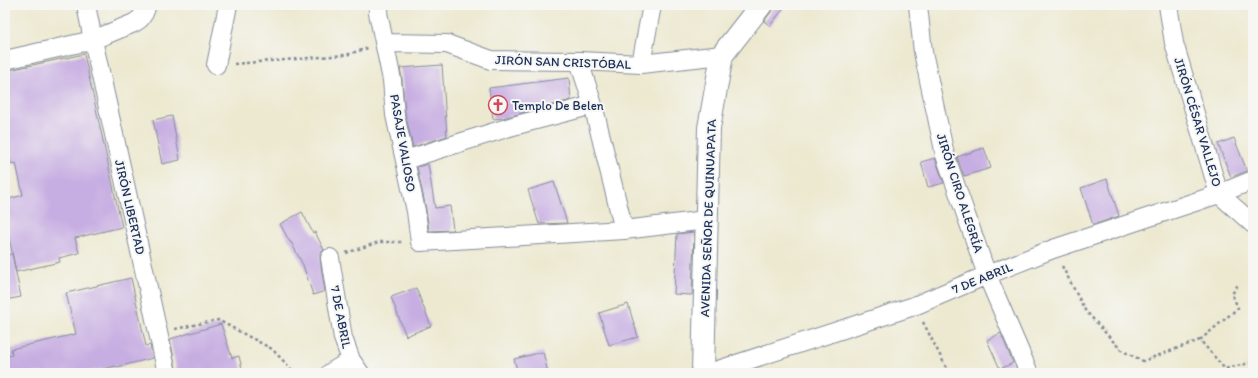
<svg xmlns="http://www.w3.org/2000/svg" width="1258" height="378" viewBox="0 0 1258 378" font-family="Itim,sans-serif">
	<rect width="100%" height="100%" fill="#f6f6f2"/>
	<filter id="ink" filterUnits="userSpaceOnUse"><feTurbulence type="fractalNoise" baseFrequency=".025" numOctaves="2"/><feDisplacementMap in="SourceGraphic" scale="8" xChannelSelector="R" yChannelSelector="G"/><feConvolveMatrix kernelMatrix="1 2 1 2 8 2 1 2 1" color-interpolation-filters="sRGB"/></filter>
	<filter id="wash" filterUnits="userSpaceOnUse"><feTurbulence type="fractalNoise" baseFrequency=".012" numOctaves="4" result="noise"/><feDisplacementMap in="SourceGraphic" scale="16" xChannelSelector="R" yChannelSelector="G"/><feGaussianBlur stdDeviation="0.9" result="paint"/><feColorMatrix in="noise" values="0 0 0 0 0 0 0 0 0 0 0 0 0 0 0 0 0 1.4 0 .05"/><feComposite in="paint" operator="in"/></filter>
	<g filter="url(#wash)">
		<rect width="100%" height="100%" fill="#ede9d1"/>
		<g id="blocks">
			<!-- building -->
			<path fill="#c7aee2" d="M773,5H786L770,26L764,21L771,12Z
				M84,54L122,227L75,238L79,253L59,258L60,262L16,272L8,232L5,233V200L23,195L16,163L11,164L5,139V71Z
				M442,65L447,136L413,147L405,113L402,79L400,68Z
				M569,78L571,100L503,118L493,119L489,88Z
				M172,116L180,160L162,164L153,120Z
				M1234,138L1247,171L1231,177L1218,144Z
				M984,148L991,168L964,176L957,157Z
				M935,158L944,183L928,187L921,162Z
				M428,164L435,208L450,206L453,230L429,231L426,209L417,167Z
				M1107,179L1119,216L1093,225L1081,188Z
				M554,182L567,223L539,224L528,190Z
				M302,212L313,233L315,232L324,250L320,254V259L325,291L313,295L303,265L291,242H290L280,224Z
				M694,232L692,295L674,294L677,234Z
				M12,254L21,297L5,300V255Z
				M131,278L146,346L150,345L153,358L117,367L116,366L84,373H5V357L12,355L11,349L76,334L66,293Z
				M416,288L431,326L406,336L391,297Z
				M628,304L638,337L609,345L599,313Z
				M221,324L232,358L239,356L243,373H177L170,339Z
				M1001,333L1013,363L1000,369L987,340Z
				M543,352L548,373H518L514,359Z"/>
		</g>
	</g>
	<g filter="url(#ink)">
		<use href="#blocks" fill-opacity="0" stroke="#848c98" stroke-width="1"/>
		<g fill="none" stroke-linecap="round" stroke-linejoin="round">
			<defs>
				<path id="street" d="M86,5L93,40L167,373
					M380,5L378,13L392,80L395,115L416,211L420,242L624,230L706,220
					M918,5L923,52L945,155L987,275L1029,373
					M1168,5L1174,43L1219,194L1253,224
					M384,43L447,44L491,60L579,61L641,64L722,55
					M5,60L93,40L134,23L140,19L144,13L147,5
					M579,61L593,105L624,230
					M641,64L652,5
					M216,65L228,5
					M405,160L513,126L593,105
					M330,258L343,338L351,360L360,373
					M330,373L351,360
					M709,373L914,306L987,275L1053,249L1219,194L1253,180"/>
				<path id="secondary" d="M703,373L709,128L722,55L761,5"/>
			</defs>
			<!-- street casing -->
			<use href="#street" stroke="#848c98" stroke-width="20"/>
			<!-- secondary casing -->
			<use href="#secondary" stroke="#848c98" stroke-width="24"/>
			<!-- path -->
			<path stroke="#848c98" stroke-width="2.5" stroke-dasharray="3 3" stroke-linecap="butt" d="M234,64L346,55L368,48
				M346,253L379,242H402
				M1062,266L1085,310L1121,350L1143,361L1200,340L1225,369L1253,362
				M923,322L949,373
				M175,329L218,320L272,349L295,373
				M1200,340L1238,308L1232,294L1239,283
				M1137,373V371"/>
			<!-- street -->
			<use href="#street" stroke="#fff" stroke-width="18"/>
			<!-- secondary -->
			<use href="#secondary" stroke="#fff" stroke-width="22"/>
		</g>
	</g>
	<!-- icons -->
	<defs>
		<symbol id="church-ring" viewBox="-11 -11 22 22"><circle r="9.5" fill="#f6f6f2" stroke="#d1495b" stroke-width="1.5"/><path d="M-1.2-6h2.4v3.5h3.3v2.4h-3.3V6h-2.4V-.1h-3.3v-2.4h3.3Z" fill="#d1495b"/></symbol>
	</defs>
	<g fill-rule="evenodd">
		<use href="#church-ring" x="487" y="94" width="22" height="22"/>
	</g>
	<g text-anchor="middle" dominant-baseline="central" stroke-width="4" stroke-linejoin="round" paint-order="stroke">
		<!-- street labels -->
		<g font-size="13" fill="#1b2f5e" stroke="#f6f6f2">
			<text transform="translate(563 62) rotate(2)">JIRÓN SAN CRISTÓBAL</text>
			<text transform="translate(1198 122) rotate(73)">JIRÓN CÉSAR VALLEJO</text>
			<text transform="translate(403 143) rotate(80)">PASAJE VALIOSO</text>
			<text transform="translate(960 193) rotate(72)">JIRÓN CIRO ALEGRÍA</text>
			<text transform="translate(130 207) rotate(77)">JIRÓN LIBERTAD</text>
			<text transform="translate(708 218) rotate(-88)">AVENIDA SEÑOR DE QUINUAPATA</text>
			<text transform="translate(982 278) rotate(-22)">7 DE ABRIL</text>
			<text transform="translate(341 317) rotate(79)">7 DE ABRIL</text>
		</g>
		<!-- poi labels -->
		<g font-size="13" fill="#1b2f5e" stroke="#f6f6f2" text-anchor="start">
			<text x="512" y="105">Templo De Belen</text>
		</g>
	</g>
	<!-- margin -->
	<rect width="1258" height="378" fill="none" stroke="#f6f6f2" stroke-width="20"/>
</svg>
